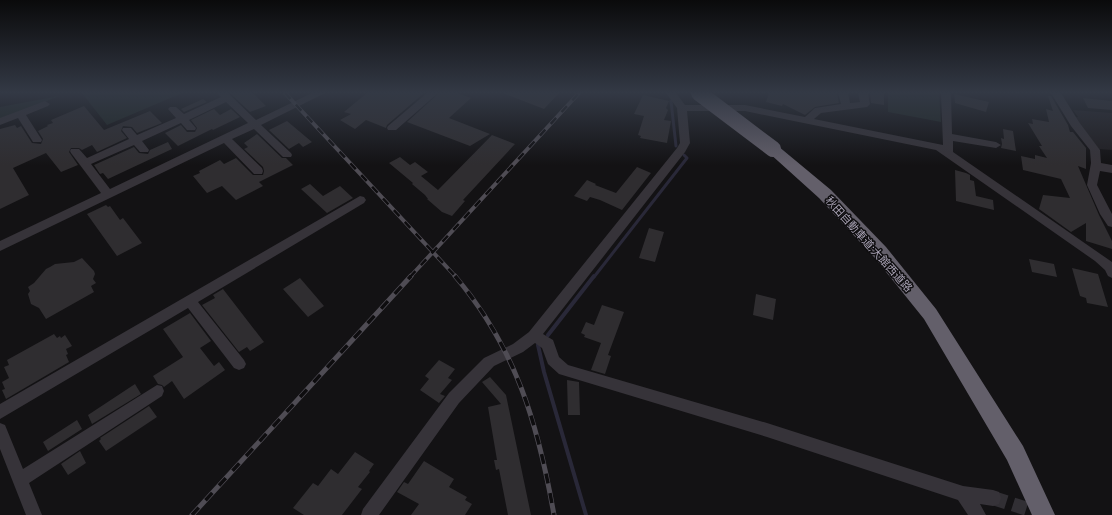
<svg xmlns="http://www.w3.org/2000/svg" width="1112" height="515" viewBox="0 0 1112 515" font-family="'DM Sans','Noto Sans JP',sans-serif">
	<rect width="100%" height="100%" fill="#131214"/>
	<!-- built -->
	<path fill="#201e21" d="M1073,110L1112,113V150L1099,149L1074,117H1078Z"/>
	<!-- green -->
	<path fill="#1e2724" d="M82,93H182L107,125Z
		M888,93H939L941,122L888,112Z
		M59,96L0,120V107Z"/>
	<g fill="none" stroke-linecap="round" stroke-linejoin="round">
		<!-- stream-far1 -->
		<path stroke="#292838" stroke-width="3" d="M671,101L676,146
			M594,277L687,158L684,155"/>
		<!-- stream -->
		<path stroke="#292838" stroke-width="4" d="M548,335L594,276
			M538,345L544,372L586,515"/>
	</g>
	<!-- building -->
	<path fill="#2f2d30" d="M230,93H253L266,106L250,112Z
		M367,93H424L387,125L386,128L366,120L355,129L340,120L351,114L344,112Z
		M439,93H457L471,98L449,118L490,134L470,146L407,122Z
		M503,93H559L544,109Z
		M769,93H837L839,103L815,107L805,115L783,104L782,106L766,102Z
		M870,93H884V105L871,103Z
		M954,94L989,102L986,112L955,103Z
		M643,95L669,101L666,108L668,110L664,120L671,121L667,143L640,138L641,136L638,135L644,116L634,114Z
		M1048,96H1051L1068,125L1070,132H1073L1086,148V169L1078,166L1099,215L1112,241V249L1086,241V223L1071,232L1039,209L1043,195L1070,198L1061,179L1023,170L1021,156L1035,159V155L1047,158L1039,146H1042L1028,123L1033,124L1032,119L1049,122L1046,109L1053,111Z
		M1083,98L1112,101V110L1088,108Z
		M203,99L207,102L184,112L181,109Z
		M84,106L104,130L150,111L162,123L137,133L132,127L123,126L121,131L127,138L97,152L92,145L82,150L79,148H71L69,152L78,165L61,172L46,153L13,168L29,195L0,209V129L15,125L17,128L21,126L32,143L41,144L43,139L38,131L48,126L47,125L53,123L51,120Z
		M214,109L220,115L231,109L240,117L213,130L212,129L178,146L165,133L181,125L187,132H195L197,128L191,120Z
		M287,121L312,142L303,147L299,143L289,149L269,130Z
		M1003,129L1013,131L1016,151L1001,148L1002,144L1001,138L1004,139Z
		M257,134L282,158H286L293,165L259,182L263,186L236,200L222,186L207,193L193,176L200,173L199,171L220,160L224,164L236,158L253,175H263L264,171L263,167L244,149L248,147L244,143Z
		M492,135L515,144L463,200L465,201L452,216L442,212L427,199H428L425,195L412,184L413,183L389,163L400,157L410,165L415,162L428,172L421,176L438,190Z
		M168,142L172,149L108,179L103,173L100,174L94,165L134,147L139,153L148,154L150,150Z
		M637,167L651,173L622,210L600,200L590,197L587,201L574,196L587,180L596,184L595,185L616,193Z
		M955,170L966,173L970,175V180L974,181L976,196L993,200L994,210L956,201Z
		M310,184L323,196L340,186L353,198L327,213L301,189Z
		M106,205L108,207L110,206L120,220L123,218L142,243L117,256L87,214Z
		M649,228L664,232L655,262L639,258Z
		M82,258L94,271L95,274L93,279L96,283L91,286L94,292L46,319L39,308L31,304L28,294L30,291L28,287L34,283L46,269L50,267L55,264L74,262Z
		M1029,259L1054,264L1057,277L1032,272Z
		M1072,268L1098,274L1108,307L1087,303L1086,298L1080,296Z
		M300,278L324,306L308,317L283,289Z
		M223,289L264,342L250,351L247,347L239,352L202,305L215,298L213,295Z
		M756,294L776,299L773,320L753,315Z
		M602,305L624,312L608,355L611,356L605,374L591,370L601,343L584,337L585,335L581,333L586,322L594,325Z
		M190,313L211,341L200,348L214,366L219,362L225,370L184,399L172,381L164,387L162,385L158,384L153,376L183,357L163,329Z
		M54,334L57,338L60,336L61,338L65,335L72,346L66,349L68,354L66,355L69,362L6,399L2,390L5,389L2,382L9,378L4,367L9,365L7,360Z
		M439,360L455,369L448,378L452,380L440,394L445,396L439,403L420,390L429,379L425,376Z
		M490,377L506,395L531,515H508L499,469L496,470L494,460H497L488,407L501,404L482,382Z
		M567,380L579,382L580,415H568Z
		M135,384L141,394L92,424L88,415Z
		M149,406L157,417L106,451L99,441L101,439L100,438Z
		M77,420L82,429L48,451L43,442Z
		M80,451L86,463L68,475L61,464Z
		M355,452L374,464L369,471L370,472L358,487L362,489L342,515H304L293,508L313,483L318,486L331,469L338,474Z
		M424,461L454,479L449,487L467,497L465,500L472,504L465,515H411L419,504L397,492L404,482L408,484Z"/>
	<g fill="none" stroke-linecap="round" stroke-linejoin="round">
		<!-- minor-tunnel -->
		<path stroke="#312f34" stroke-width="14" stroke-dasharray="14 7" stroke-linecap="butt" d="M993,498L1046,515"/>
		<!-- minor -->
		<path fill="#363339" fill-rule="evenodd" d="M217,93H228L256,120L312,93H325L261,125L291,153L292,155L291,157H283L254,129L232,139L262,168L263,171L262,174H254L224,143L0,251V241L101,193L71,153L70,151L71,149H79L87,158L129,139L122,130L123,128H131L137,135L176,118L168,109L170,107H176L184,114L221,97ZM226,102L248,123L110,189L91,164L134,145L140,152H148L149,150L142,141L181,123L187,130H195L196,128L189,120Z
			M427,93H438L396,130H388L387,128L388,126Z
			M666,93H676L685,105H745L805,117L815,108L841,104L838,93H848L850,103L860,102L858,93H868L870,104L867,107L821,113L814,119L943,145L941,93H951L952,134L996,142L1001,145L996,148L953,141V152L1112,262V278L1108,276L1105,270L1095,261L936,150L745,111H687L690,143L685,152L543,334L553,340L559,357L568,365L767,423L963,486L993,490L999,492L1001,498L999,504L993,506L980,504L986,515H968L958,500L767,437L559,374L548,364L542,348L535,343L523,352L494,366L459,403L379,515H361L363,509L449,393L484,358L513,344L529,332L677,148L680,143L677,108Z
			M1051,93H1061L1079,122L1100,150L1101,163L1112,165V173L1100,171L1097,185L1112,214V227L1108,226L1100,214L1087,185L1091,163L1090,150L1071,126Z
			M45,101L50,104L48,106L26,115L42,140L41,142H33L18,118L0,125V118Z
			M360,196L364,197L366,200L364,203L198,302L244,360L246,364L244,368L239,370L234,368L188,308L0,419V404Z
			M157,385L162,386L164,391L162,396L29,483L42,515H26L0,449V423L5,425L23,469Z"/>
		<!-- highway -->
		<path fill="#635f6a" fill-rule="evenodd" d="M773,144L778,146L831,190L886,247L936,309L1023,446L1055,515H1032L1007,460L924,319L874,257L819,198L768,152L766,149L768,146Z"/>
		<defs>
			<path id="rail-far1" d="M285,93L456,277
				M410,277L579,93"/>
			<path id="rail" d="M455,276C516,348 538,424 554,515
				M192,515L411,276"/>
		</defs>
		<!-- rail-far1 casing -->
		<use href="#rail-far1" stroke="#4f4c54" stroke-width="4"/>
		<!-- rail casing -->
		<use href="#rail" stroke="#4f4c54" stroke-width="5"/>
		<!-- rail-far1 -->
		<use href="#rail-far1" stroke="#0e0d0f" stroke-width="2.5" stroke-dasharray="8" stroke-linecap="butt"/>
		<!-- rail -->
		<use href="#rail" stroke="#0e0d0f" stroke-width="3.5" stroke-dasharray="10" stroke-linecap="butt"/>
		<!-- highway-bridge -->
		<path stroke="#635f6a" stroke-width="16" d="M699,93L773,149"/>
	</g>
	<!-- sky -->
	<linearGradient id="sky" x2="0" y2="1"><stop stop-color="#0a0a0b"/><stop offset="0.56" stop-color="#333945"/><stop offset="1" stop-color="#333945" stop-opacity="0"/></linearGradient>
	<rect width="1112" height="165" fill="url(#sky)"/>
	<g text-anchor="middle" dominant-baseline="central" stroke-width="3" stroke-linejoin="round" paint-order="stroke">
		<!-- street labels -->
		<g font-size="11" fill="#a9a3b5" stroke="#0e0d0f">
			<text transform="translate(869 244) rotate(48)">秋田自動車道;大館西道路</text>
		</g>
	</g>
</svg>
